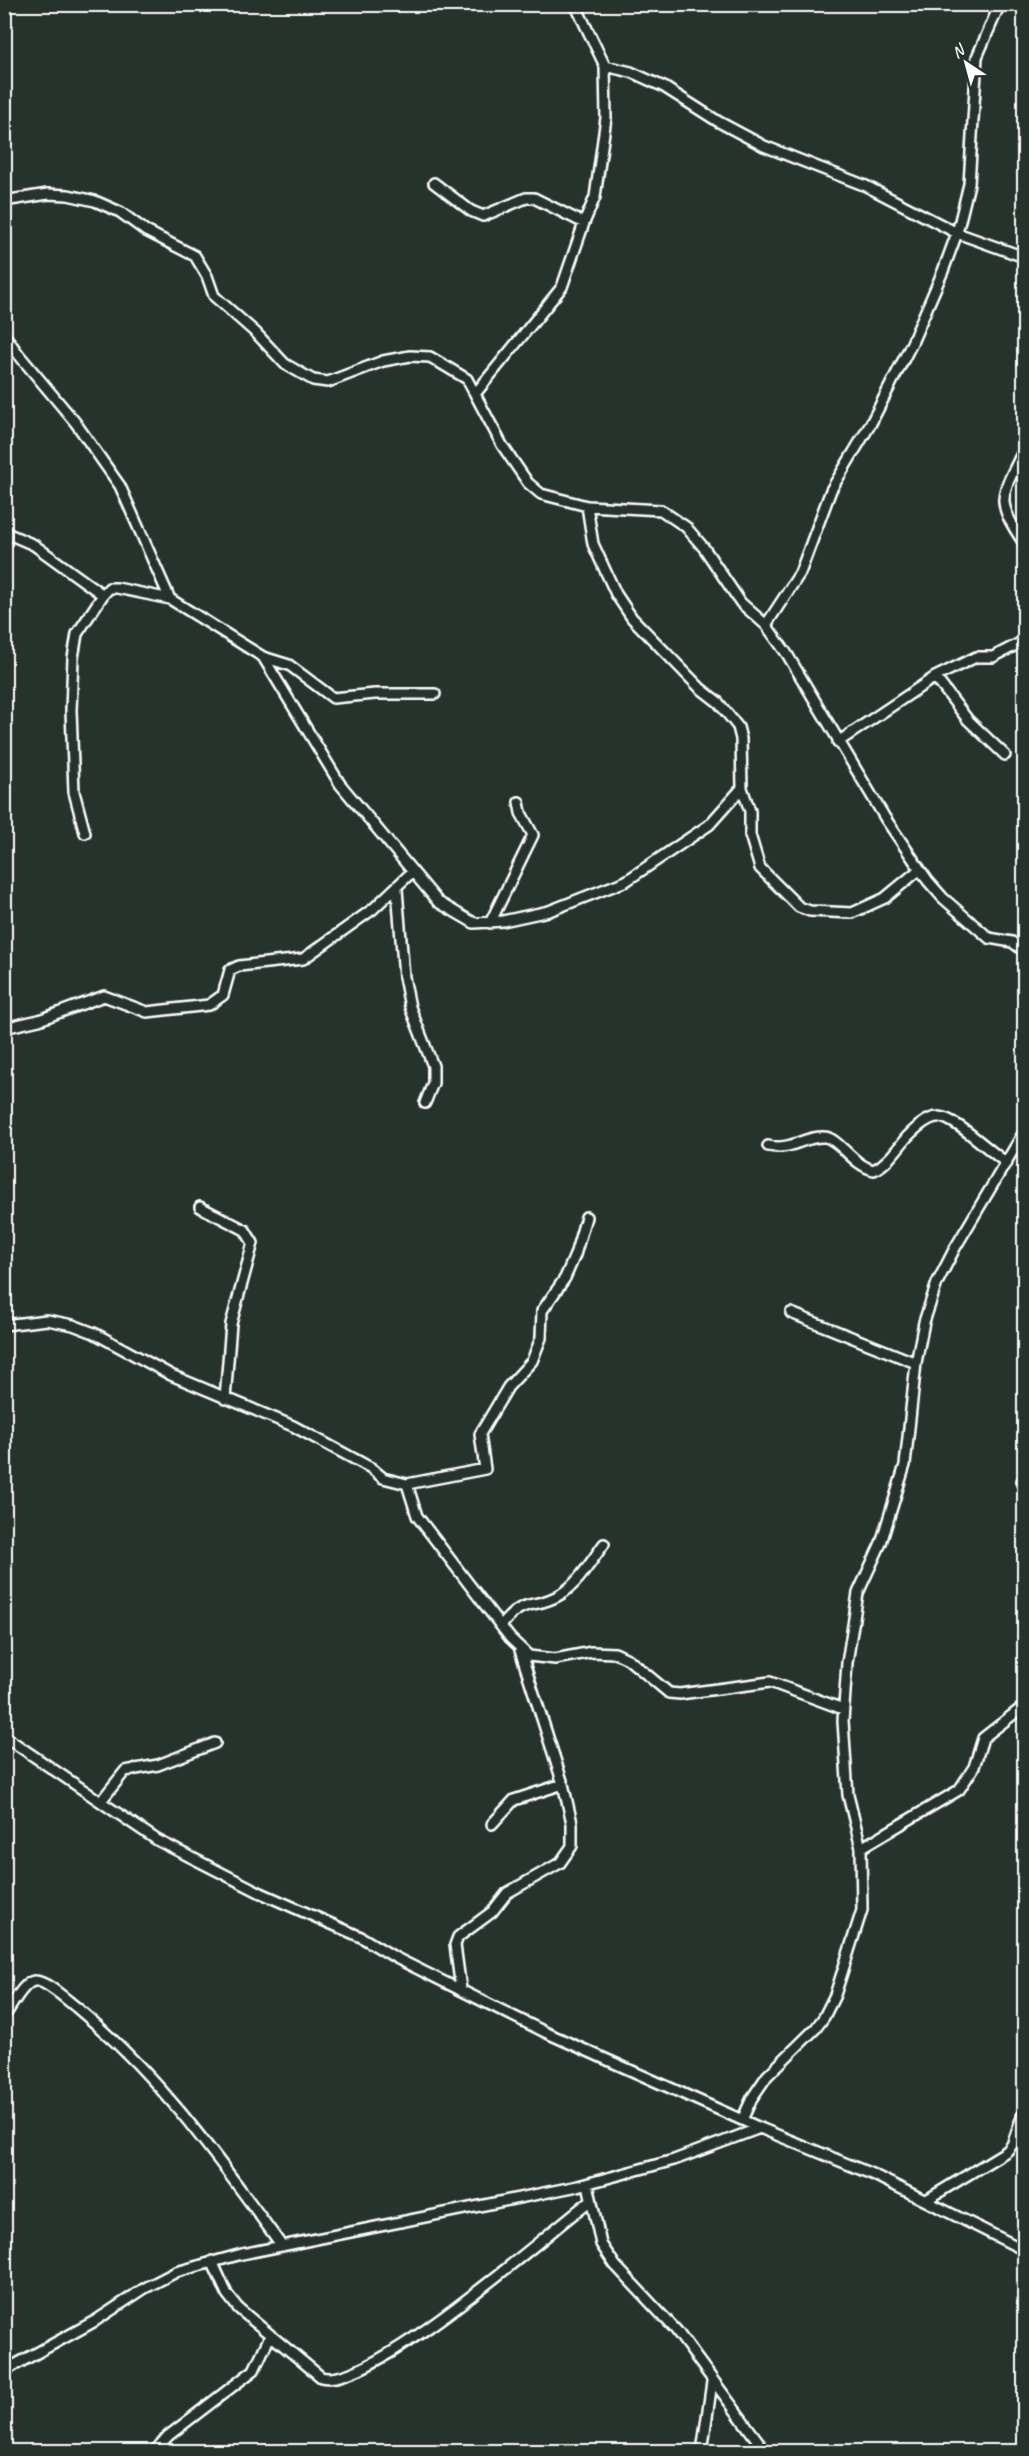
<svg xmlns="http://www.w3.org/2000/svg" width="1029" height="2456" viewBox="0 0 1029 2456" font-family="Caveat,sans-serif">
	<rect width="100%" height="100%" fill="#26332d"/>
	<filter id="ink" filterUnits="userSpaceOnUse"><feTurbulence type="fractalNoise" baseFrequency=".0167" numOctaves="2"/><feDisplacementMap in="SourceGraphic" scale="12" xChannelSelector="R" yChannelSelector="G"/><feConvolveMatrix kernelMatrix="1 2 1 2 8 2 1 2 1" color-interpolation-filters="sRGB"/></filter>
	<g filter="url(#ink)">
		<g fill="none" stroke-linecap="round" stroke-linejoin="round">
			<defs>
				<path id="street" d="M605,66L631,72L664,87L719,122L764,146L866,186L957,233L1024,257
					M434,183L471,211L483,216L526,198H534L584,223
					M4,201L48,194L68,195L95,201L120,212L146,231L195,256L207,276L214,296L256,333L285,364L313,380L328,382L383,361L410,356L430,357L467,379L502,445L528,483L541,494L587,506L661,510L686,527L704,548L741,603L766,625L787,654L885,818L928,881L943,898L989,938L1012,942L1024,951
					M4,334L19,355L75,422L120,486L170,599
					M475,394L562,287L584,223L595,197L606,118L605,66L575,4
					M1024,449C1003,495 992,497 1024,543
					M587,506L593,544L616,594L632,618L700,688L718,702L738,727L741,739L742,788L750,811V835L760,868L799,907L810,911L852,913L885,898L919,870
					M4,532L34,545L103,595L109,588H117L170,599L263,657L340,784L438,902L474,923L503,921L549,911L626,881L709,825L742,788
					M766,625L800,573L831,490L870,425L911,345L943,271L957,233L969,184L977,57L1000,4
					M263,657L289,665L333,698L375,694H435
					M935,677L968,720L1005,755
					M838,742L935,677L976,657H993L1024,641
					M85,833L74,792L71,710L73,658L77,634L103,595
					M397,889L404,977L410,1007L433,1066V1083L425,1103
					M490,923L533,835L521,813L519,802
					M4,1028L39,1020L104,996L147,1012L209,1005L223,995L230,970L239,966L303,959L373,909L412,872
					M768,1146C792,1151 803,1136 824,1137C838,1137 852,1165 874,1170C888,1163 897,1149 907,1137C914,1130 927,1117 938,1117C954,1116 991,1153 1007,1163
					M200,1207L245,1230L253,1243L231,1324L225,1399
					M791,1313L916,1363
					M4,1325L47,1320L73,1325L94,1333L171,1375L293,1426L371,1468L383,1478L407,1484L417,1516L510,1638L529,1656L555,1659L592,1652L615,1653L628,1659L669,1693L680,1694L770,1682L843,1709
					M1022,1481L1024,1483
					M407,1484L485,1469L480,1434L508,1387L532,1361L541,1338L542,1311L565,1278L575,1255L586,1217
					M501,1626C525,1595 534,1611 561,1594C579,1583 591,1561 604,1544
					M4,1736L157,1840L261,1893L361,1937L396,1958L547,2033L760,2128L874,2175L1024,2250
					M101,1801L125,1771L158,1765L215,1743
					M492,1824L514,1800L563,1784
					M861,1848L959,1790L974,1767L983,1738L1024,1706
					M461,1989L455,1945L458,1937L492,1912L507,1893L560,1863L572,1846V1823L563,1784L520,1650
					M4,2016C12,2007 22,1983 34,1981C44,1979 68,2001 76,2007C162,2078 217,2157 282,2246
					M742,2120L752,2098L767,2076L816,2028L824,2017L835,1995L862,1910L861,1848L848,1795L843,1721L847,1663L858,1593L881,1543L905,1465L916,1363L924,1322L937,1283L955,1248L1024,1132
					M588,2184L601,2244L615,2265L676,2330L766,2452
					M928,2199L1007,2151L1012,2145L1024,2111
					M212,2261L227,2294L238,2308L321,2377C370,2391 546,2234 590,2201
					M4,2371L95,2321L145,2288L176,2272L242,2254L578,2186L674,2160L760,2128
					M154,2452L168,2436L254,2370L270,2336
					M702,2452L712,2382"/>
			</defs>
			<!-- street casing -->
			<use href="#street" stroke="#fff" stroke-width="14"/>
			<!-- street -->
			<use href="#street" stroke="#26332d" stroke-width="9"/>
		</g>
	</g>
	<!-- margin -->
	<rect width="1029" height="2456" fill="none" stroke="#26332d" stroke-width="24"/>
	<rect x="12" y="12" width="1005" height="2432" fill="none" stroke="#fff" stroke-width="2" filter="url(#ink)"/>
	<!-- north arrow -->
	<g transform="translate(966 63) rotate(324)" stroke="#26332d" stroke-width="4.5" paint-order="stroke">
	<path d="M0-4.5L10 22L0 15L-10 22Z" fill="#ffffff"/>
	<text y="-9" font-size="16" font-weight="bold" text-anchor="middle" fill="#ffffff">N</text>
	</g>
</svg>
